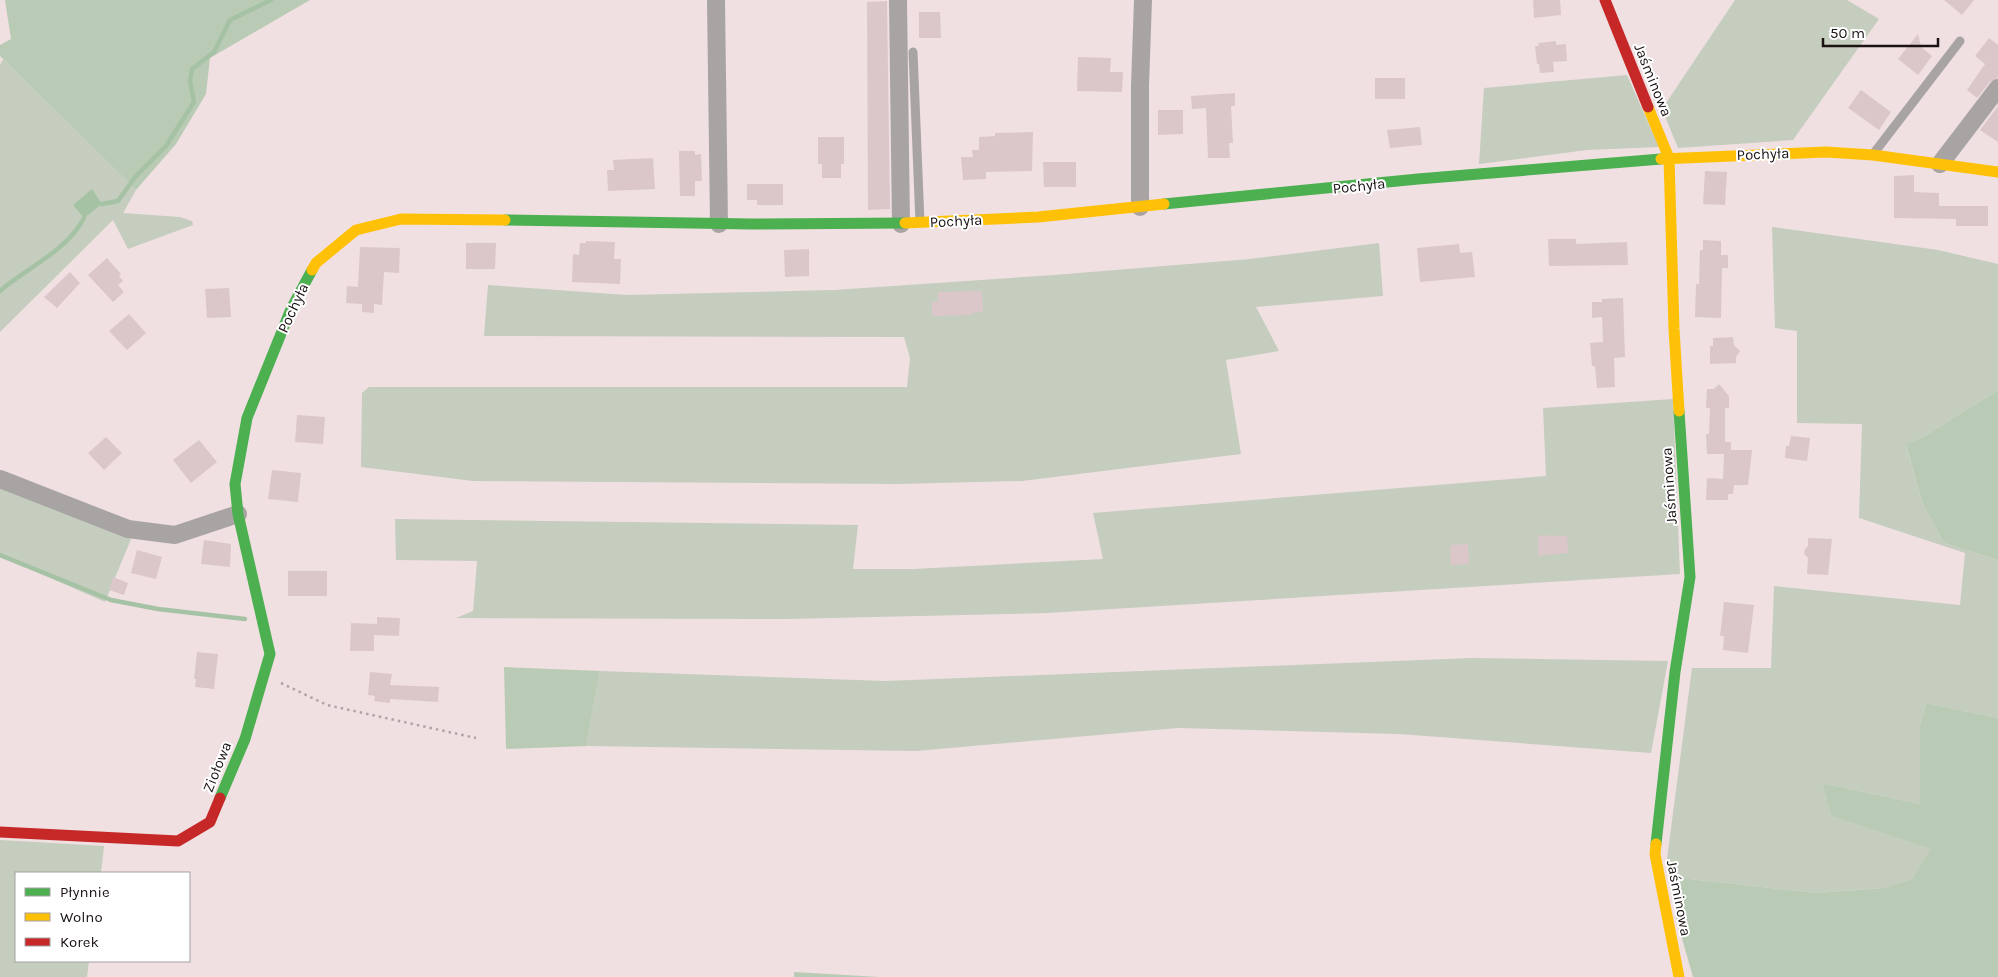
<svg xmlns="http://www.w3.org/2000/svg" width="1998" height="977" viewBox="0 0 1998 977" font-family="Karla,sans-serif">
	<rect width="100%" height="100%" fill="#f0e0e2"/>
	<!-- green -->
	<path fill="#c4cdbe" d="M1735,0H1847L1879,19L1793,140L1678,148L1662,109Z
		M3,59L136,190L123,213L180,217L192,221L193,225L128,249L113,220L0,332V65Z
		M1627,75L1659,147L1587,150L1479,164L1484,88Z
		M1772,227L1938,250L1998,264V390L1923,437L1906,446L1922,502L1944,543L1998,560V718L1926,703L1920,725V804L1822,783L1833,816L1932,849L1912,879L1883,888L1816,893L1680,878L1667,859L1692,668H1771L1774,586L1960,605L1965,553L1859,518L1862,424L1797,423V331L1775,328Z
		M1379,243L1383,296L1256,307L1279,351L1226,360L1241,454L1022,481L896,484L473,481L361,467L362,393L369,387H907L910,358L904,337L484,336L488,285L627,295L834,290L1054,275L1250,259Z
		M1673,399L1680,574L1047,613L787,619L456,618L473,611L477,561L396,560L395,519L858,525L853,569H914L1103,559L1093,513L1546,476L1543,408Z
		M0,484L119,529L131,539L105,602L0,556Z
		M1472,658L1668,661L1651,753L1399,734L1178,728L916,751L586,746L600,671L886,681Z
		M0,840L104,846L101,873H16V961H89L87,977H0Z"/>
	<!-- forest -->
	<path fill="#b9cbb4" d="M5,0H310L210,58L206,94L176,144L136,190L0,56V45L11,39Z
		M1998,390V560L1944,543L1922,502L1906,445L1923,437Z
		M504,667L600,671L586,746L506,749Z
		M1926,703L1998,718V977H1693L1675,914L1680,878L1816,893L1883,888L1912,879L1931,849L1832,816L1822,783L1920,804V725Z
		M794,972L880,977H794Z"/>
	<!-- water -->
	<path fill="#a6c2a4" d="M92,189L102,204L84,218L73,205Z"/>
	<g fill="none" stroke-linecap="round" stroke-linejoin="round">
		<!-- stream -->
		<path stroke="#a6c2a4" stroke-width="4.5" d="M102,204L118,201L135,177L166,146L194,102L190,81L192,69L214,52L230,20L271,0
			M0,291C27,267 66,252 84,218
			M0,555L111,600L158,609L245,619"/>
	</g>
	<!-- building -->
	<path fill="#dbc7c9" d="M1533,0H1560L1561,15L1534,18Z
		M1944,0H1974L1962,15Z
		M887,1L890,209L868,210L867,2Z
		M919,12H940L941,38H919Z
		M1918,34L1921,47L1932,56L1918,75L1898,59Z
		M1989,38L1998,45V78L1990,82L1977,98L1967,90L1985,64L1975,56Z
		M1556,41V45L1566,44L1567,61L1553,62L1554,72L1540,73L1539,64H1537L1535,46H1539L1538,43Z
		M1078,57L1111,58L1110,72H1123L1122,92L1077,91Z
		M1375,78H1405V99H1375Z
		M1861,90L1891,112L1879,130L1848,108Z
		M1235,93V106H1231L1233,143H1229L1230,158H1208L1206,108L1192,109L1191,96Z
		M1998,106V142L1980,130Z
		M1158,110H1183V134L1158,135Z
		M1420,127L1422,145L1390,148L1387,130Z
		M1033,132L1032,171L986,172V179L963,180L961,157H973L972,150H979V137L995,136V133Z
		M818,137H844V164H841V178H822V164H818Z
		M679,151H695V155L701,154L702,181H695V196H680Z
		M653,158L655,189L608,191L607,170H614L613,160Z
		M1043,162H1076V187H1044Z
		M1705,171L1727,172L1725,205L1703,204Z
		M1914,175V192L1939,193V206H1988V226H1956V219L1894,218V176Z
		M747,184H783V205H757V200H747Z
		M1548,239H1576V244L1627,242L1628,265L1549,266Z
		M1703,240L1721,241V255H1728V268H1722L1721,318L1695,317L1696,284H1699L1700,250H1703Z
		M586,241L615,242L614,259H621L620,284L572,282L573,254L579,255L580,243H586Z
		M466,243H496L495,269H466Z
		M1459,244L1460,253L1472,252L1475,277L1420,282L1417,248Z
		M360,247L400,248L399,273L384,272L382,305L374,304V313L362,312V304L346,303L347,286L358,287Z
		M809,249V276L785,277L784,250Z
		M107,258L121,274L119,276L123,281L118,285L124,292L113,302L88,275Z
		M70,272L80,283L57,308L44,297Z
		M229,288L231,317L207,318L205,289Z
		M982,291L983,312L972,313L973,315L932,316V302H938V292Z
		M1623,298L1625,357L1614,358L1615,387L1597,388L1595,366H1592L1590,343L1603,342L1602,317L1592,318V302H1602V299Z
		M129,314L146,333L127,350L109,331Z
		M1733,337L1734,345L1740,351L1736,357V363L1710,364V346H1713V338Z
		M1719,384L1729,396V408H1725V442H1731V450H1752L1748,485H1734L1733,494H1728V500H1706L1707,478L1723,479L1724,454H1707L1706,434H1709L1710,408H1706L1707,389H1714Z
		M297,415L325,417L323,444L295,442Z
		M1791,436L1810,438L1807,461L1785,458L1786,446H1789Z
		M106,437L122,453L104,470L88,453Z
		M199,440L217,462L191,483L173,460Z
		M272,470L301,473L298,502L268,499Z
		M1538,535L1567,536L1568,553L1538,556Z
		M1808,538L1832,539L1828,575L1807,574L1808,558L1804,554L1805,549L1808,546Z
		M204,540L231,544L230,567L201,564Z
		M1468,544L1469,564L1451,565L1450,545Z
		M137,550L162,557L156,579L131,573Z
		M288,571H327V596H288Z
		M113,577L128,583L124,595L109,590Z
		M1724,602L1754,605L1748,653L1723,650L1724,636H1720Z
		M377,617L400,618L399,636L374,635V651H350L351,623L377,624Z
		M197,652L218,654L214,689L195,687L196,679H194Z
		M370,672L392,674L390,685L439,687L438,702L390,699V703L374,701L375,696L368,695Z"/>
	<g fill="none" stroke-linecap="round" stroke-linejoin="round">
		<!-- path -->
		<path stroke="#ada4a6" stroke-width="2.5" stroke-dasharray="2.5 4" stroke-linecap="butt" d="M281,683L327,705L476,738"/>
		<!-- lane -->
		<path stroke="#a9a4a4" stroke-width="9" d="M913,52L920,223
			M1874,153L1960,41"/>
		<!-- street -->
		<path stroke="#a9a4a4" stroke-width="18" d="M716,0L719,224
			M898,0L901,224
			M1940,164L1998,88
			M1140,207V86L1143,0
			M0,479L128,529L175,535L238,514"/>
		<!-- fast -->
		<path stroke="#4caf50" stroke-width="11" d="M1164,204L1418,179L1661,159
			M505,220L751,224L905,223
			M220,798L245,739L270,654L238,514L235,484L247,418L291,309L312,270
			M1656,844L1675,672L1690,577L1679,411"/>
		<!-- slow -->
		<path stroke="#ffc107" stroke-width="11" d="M1648,107L1669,158L1674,329L1679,411
			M1661,159L1826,152L1873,155L1998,172
			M905,223L1038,217L1164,204
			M312,270L316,263L356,230L401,219L505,220
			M1656,844L1655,854L1679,977"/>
		<!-- jam -->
		<path stroke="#c62828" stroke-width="11" d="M1605,0L1648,107
			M0,832L178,841L210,822L220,798"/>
	</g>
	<g text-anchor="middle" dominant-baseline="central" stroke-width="4" stroke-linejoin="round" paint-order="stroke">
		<!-- street labels -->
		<g font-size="15" fill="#1b1213" stroke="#fff">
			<text transform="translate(1653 80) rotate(68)">Jaśminowa</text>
			<text transform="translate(1763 154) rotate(-2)">Pochyła</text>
			<text transform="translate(1359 186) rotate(-6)">Pochyła</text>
			<text transform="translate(956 221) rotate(-3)">Pochyła</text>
			<text transform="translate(293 308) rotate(-65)">Pochyła</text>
			<text transform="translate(1669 486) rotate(-94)">Jaśminowa</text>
			<text transform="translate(217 767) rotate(-68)">Ziołowa</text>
			<text transform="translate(1679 898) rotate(79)">Jaśminowa</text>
		</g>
	</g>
	<!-- legend -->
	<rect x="15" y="872" width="175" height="90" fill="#ffffff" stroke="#a4a0a1"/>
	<rect x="25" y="888" width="25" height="8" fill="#4caf50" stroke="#a4a0a1"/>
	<text x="60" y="897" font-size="15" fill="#1b1213">Płynnie</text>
	<rect x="25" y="913" width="25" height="8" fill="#ffc107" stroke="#a4a0a1"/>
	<text x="60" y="922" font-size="15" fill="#1b1213">Wolno</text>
	<rect x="25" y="938" width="25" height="8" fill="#c62828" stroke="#a4a0a1"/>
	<text x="60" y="947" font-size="15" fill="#1b1213">Korek</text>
	<!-- scale -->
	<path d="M1823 38v8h115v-8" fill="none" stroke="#1b1213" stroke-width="2.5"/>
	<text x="1830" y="38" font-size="15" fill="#1b1213" stroke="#ffffff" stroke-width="4" paint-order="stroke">50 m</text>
</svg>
